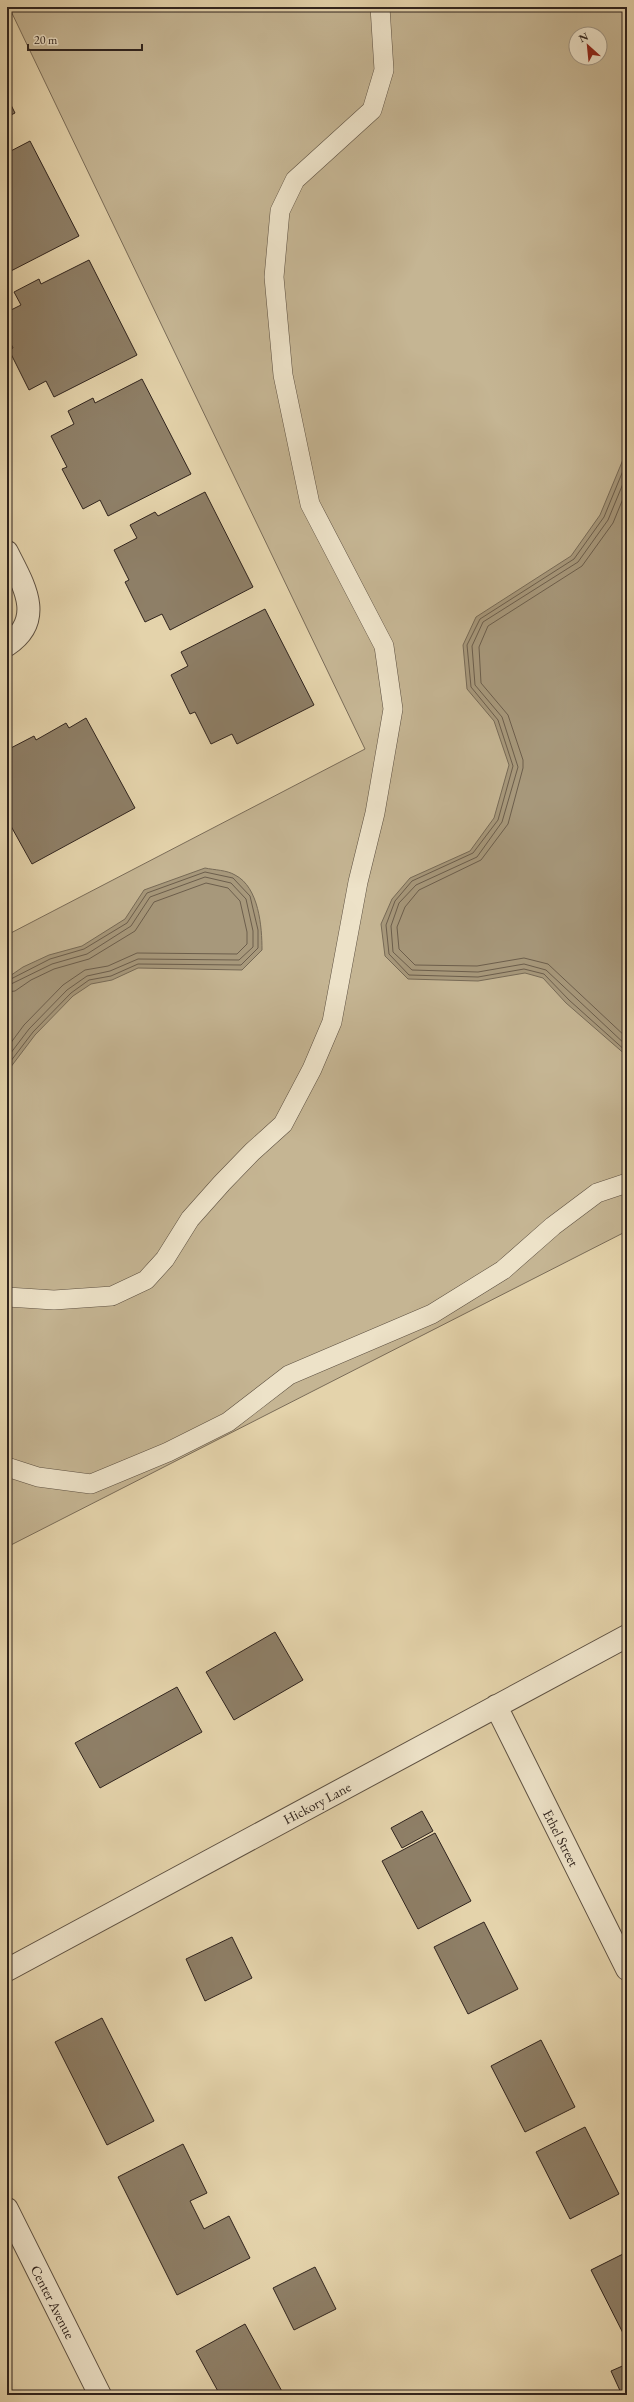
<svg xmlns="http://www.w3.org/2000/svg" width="634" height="2402" viewBox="0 0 634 2402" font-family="'EB Garamond',serif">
	<rect width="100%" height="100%" fill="#e4d3ab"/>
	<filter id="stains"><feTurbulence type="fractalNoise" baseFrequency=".005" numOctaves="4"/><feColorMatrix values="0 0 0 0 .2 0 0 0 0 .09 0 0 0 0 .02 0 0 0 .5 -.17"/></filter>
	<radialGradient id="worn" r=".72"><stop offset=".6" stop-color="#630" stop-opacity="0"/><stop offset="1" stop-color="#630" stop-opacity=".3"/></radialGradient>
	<!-- green -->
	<path fill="#c5b593" stroke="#7a6c58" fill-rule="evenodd" d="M9,7H627V1231L7,1547V935L365,749ZM576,34H600V58H576Z"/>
	<!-- water -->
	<path fill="#a7987b" stroke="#776a56" d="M627,450V1056L566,1003L543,978L525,973L478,981L408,979L385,956L381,924L392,899L410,878L470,851L494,818L509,765L494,721L467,689L463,645L476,617L571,556L600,515Z
		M205,868C214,870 227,870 235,875C259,887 262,927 262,950L242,970L138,968L112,980L91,984L73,996L35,1035L7,1072V978L23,967L49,955L82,946L125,919L144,890Z"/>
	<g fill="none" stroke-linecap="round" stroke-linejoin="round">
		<!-- shore -->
		<path stroke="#6c5e4c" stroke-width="1" d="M627,461L604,517L574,559L480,619L467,645L471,687L498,720L513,766L498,820L473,853L412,881L395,901L386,925L389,954L409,975L478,977L524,969L544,974L569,1000L627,1052
			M627,474L608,520L578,562L483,622L472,646L475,685L502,717L518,767L502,822L477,857L416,885L399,903L391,926L393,952L412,970L478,972L524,964L546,970L627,1046
			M627,489L613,523L582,566L488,626L479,647L481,683L508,715L523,760V768L508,824L481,860L419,890L405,907L397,927L399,949L415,965L477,966L524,958L548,964L627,1038
			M7,981L50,959L84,949L127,923L147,893L205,872L233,878L250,896L258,930V948L241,965L138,964L111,976L89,980L71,993L33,1032L7,1066
			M7,986L52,964L87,954L131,926L150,897L205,877L231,883L246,899L253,931V947L239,960L138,959L110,971L87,976L67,990L29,1029L7,1058
			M7,992L15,991L31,980L54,969L89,959L135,931L154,902L206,883L228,888L240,901L247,932V944L237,954L137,953L108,966L85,970L63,985L24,1025L7,1048"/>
	</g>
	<!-- building -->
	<path fill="#8e7f67" stroke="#30241e" d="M7,97L15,113L7,117Z
		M30,141L79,236L7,273V153Z
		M89,260L137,355L54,397L46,381L29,390L9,350L13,348L7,336V312L21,305L14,292L39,279L41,284Z
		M142,379L191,474L108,516L100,500L83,509L62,469L67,467L51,436L74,424L68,411L93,398L95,403Z
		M205,492L253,587L170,630L162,614L145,622L125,582L129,580L114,550L137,538L130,525L155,512L158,516Z
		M265,609L314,705L237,744L232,734L211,744L195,712L190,714L171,675L188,666L181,652Z
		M86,718L135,808L32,864L7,819V750L34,736L36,740L66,723L69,728Z
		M7,868L11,876L7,878Z
		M275,1632L303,1680L234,1720L206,1672Z
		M177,1687L202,1732L100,1788L75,1743Z
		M422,1811L433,1831L402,1848L391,1828Z
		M435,1833L471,1901L418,1929L382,1861Z
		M484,1922L518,1989L468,2014L434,1947Z
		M232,1937L252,1978L205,2001L186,1959Z
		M102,2018L154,2121L107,2145L55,2042Z
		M541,2040L575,2107L525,2132L491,2066Z
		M585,2127L619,2194L570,2219L536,2152Z
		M183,2144L207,2193L190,2201L204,2229L229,2216L250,2258L177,2295L118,2177Z
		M627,2252V2335L625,2337L591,2270Z
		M315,2267L336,2309L294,2330L273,2288Z
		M245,2324L284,2395H220L196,2351Z
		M627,2364V2395H622L611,2371Z"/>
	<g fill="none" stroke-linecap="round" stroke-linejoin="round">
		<defs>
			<path id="lane" d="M7,1297L54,1300L112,1296L146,1280L165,1259L190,1219L222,1183L252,1152L283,1124L312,1069L332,1022L358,882L375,813L393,709L384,646L310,504L283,375L274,277L280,211L295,180L372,110L384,70L380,7
				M7,1467L38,1477L91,1484L168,1452L228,1422L289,1375L432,1314L503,1270L553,1226L597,1193L627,1183"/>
			<path id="street" d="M7,552C23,584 46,619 7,645
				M496,1706L627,1969
				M7,1970L627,1636
				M7,2209L100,2395"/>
		</defs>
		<!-- lane casing -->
		<use href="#lane" stroke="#5d5041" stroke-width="20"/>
		<!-- street casing -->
		<use href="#street" stroke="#5d5041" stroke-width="24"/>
		<!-- lane -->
		<use href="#lane" stroke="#ede2c8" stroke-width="19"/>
		<!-- street -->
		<use href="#street" stroke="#ede2c8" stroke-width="22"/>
	</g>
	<g text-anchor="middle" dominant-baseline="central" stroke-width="3" stroke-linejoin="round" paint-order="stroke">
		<!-- street labels -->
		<g font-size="14" fill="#30241e" stroke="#ede2c8">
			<text transform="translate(317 1803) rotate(-28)">Hickory Lane</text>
			<text transform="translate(561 1838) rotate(63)">Ethel Street</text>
			<text transform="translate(53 2302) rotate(63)">Center Avenue</text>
		</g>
	</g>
	<!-- margin -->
	<rect width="634" height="2402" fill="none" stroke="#e4d3ab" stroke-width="24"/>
	<rect x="8" y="8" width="618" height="2386" fill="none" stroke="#30241e" stroke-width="2"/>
	<rect x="12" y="12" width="610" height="2378" fill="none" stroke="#30241e"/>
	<!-- north arrow -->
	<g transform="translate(588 46) rotate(333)"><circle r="19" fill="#ede2c8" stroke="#a19684"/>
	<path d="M0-3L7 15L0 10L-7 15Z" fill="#8f2418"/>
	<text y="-6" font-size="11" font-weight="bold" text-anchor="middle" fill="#30241e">N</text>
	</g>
	<!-- scale -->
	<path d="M28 44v6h114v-6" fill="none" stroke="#30241e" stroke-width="2"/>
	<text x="34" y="44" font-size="12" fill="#30241e" stroke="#ede2c8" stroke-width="3" paint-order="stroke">20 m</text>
	<rect width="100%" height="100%" filter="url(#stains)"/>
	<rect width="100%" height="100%" fill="url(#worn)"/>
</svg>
